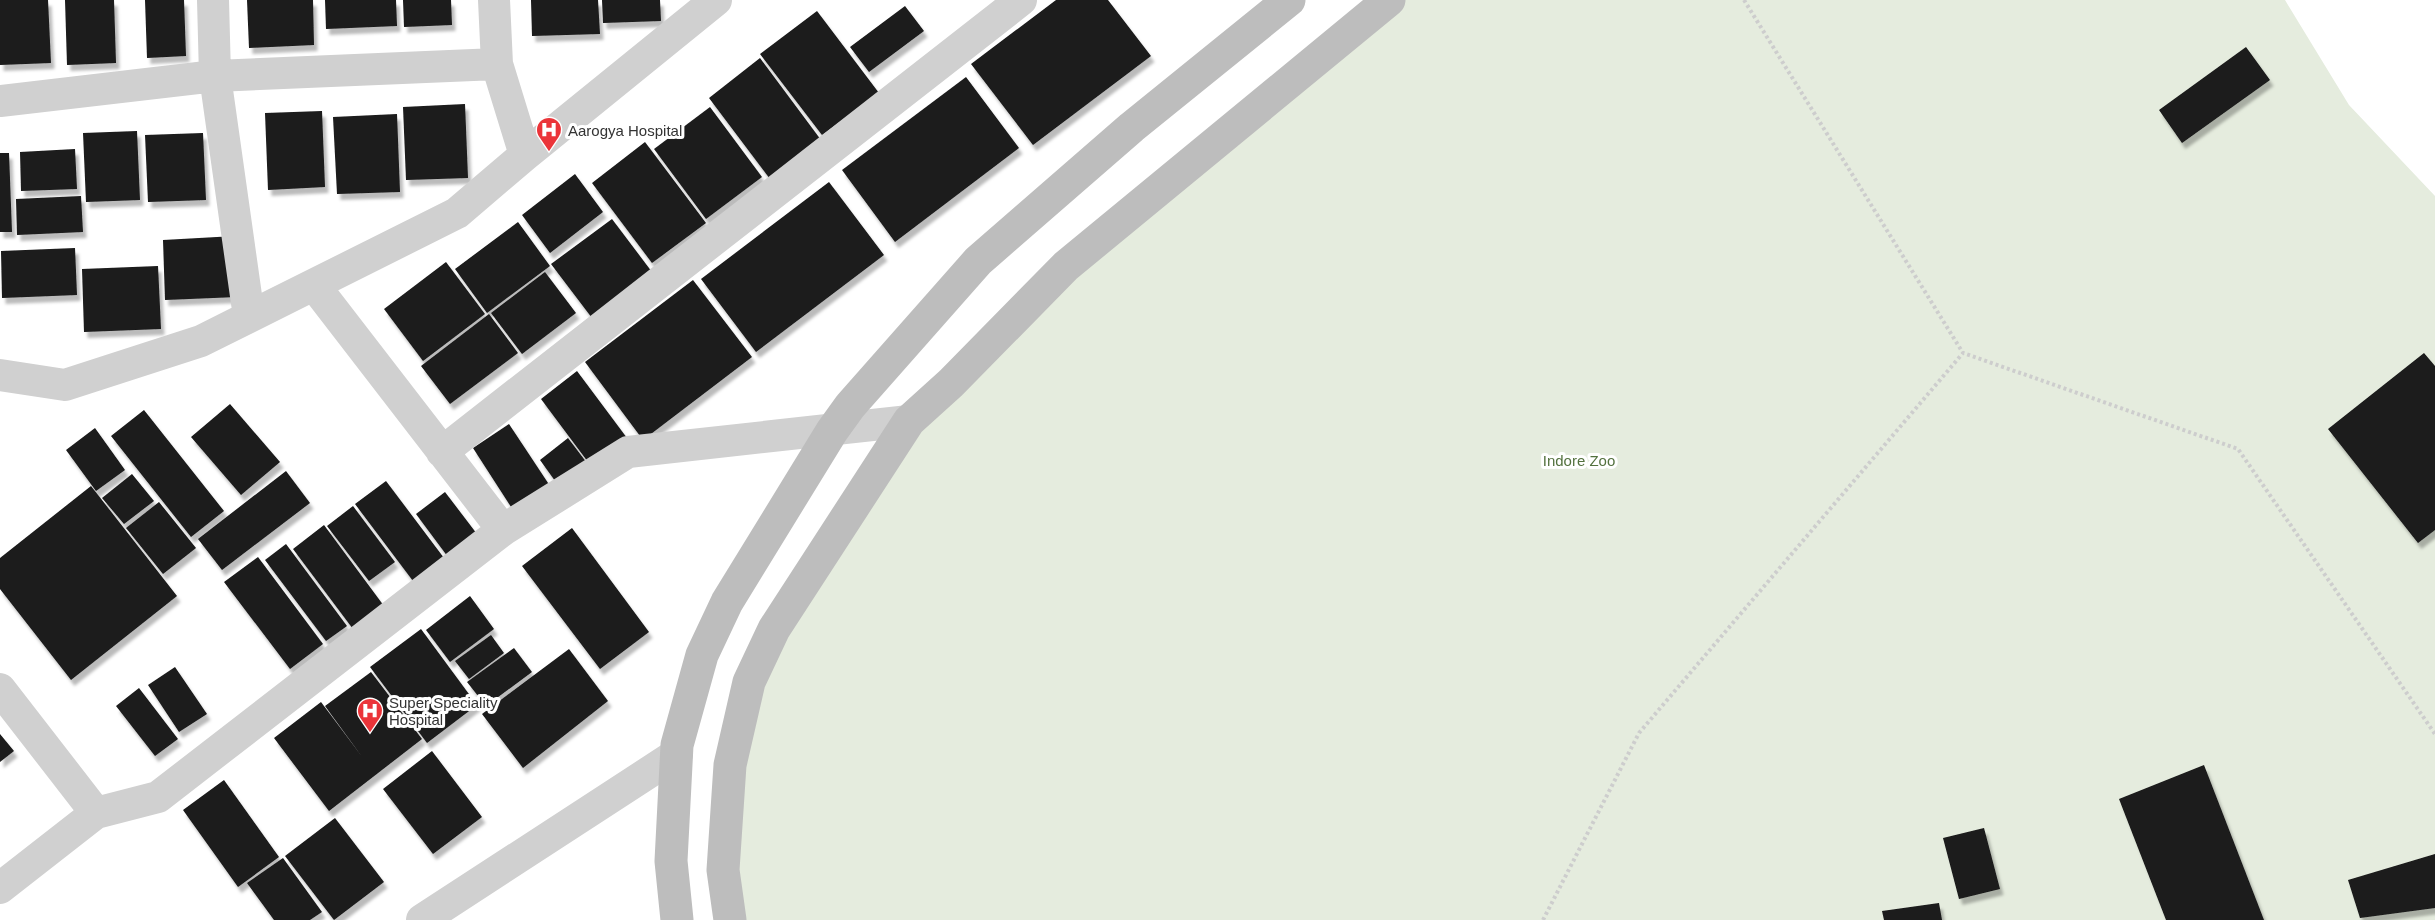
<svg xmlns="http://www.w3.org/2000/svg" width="2435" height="920" viewBox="0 0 2435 920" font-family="Helvetica,sans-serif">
	<defs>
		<filter id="shadow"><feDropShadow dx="3.5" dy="6" stdDeviation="1.5" flood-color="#0004"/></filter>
	</defs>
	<rect width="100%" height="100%" fill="#fff"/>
	<!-- green -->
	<path fill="#e5ecde" d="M1389,0H2285L2349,105L2435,196V920H730L749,682L909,421Z"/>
	<!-- building -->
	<path fill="#1a1a1a" filter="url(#shadow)" d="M0,0H48L51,63L0,65Z
		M65,0H114L116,63L67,65Z
		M145,0H184L186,56L147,58Z
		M247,0H313L314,45L249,48Z
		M325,0H396L397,26L326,29Z
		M403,0H451L452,25L404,27Z
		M531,0H598L600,34L532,36Z
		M602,0H660L661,21L603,23Z
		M1056,0H1108L1151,56L1033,145L971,64Z
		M905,6L924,31L869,72L850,47Z
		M817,11L879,93L822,135L760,54Z
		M2246,47L2270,80L2182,143L2159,110Z
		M760,58L821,140L770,179L709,98Z
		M966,77L1019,148L895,242L842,170Z
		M465,104L468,178L406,180L403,107Z
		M710,107L762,177L706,219L654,149Z
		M322,111L325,187L268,190L265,113Z
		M397,114L400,192L337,194L333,117Z
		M137,131L140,200L86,202L83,133Z
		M203,133L206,200L148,202L145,135Z
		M645,142L706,223L652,263L592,183Z
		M75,149L77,189L21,191L20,152Z
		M0,153H9L12,232H0Z
		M575,174L603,212L550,253L522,215Z
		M829,182L884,255L756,352L701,279Z
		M81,196L83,232L17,235L16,199Z
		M612,219L652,272L592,318L551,264Z
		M518,222L550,266L487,313L455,269Z
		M235,236L237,297L165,300L163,240Z
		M75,248L77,295L2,298L1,251Z
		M446,262L485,314L423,361L384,309Z
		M158,266L161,329L84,332L82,269Z
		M545,272L576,313L522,354L491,313Z
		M693,280L752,357L643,440L585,362Z
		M489,314L518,353L450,404L421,366Z
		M2424,353L2435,366V530L2418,543L2328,429Z
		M577,371L627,438L591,466L541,399Z
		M230,404L280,462L241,495L191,437Z
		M144,410L224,511L191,537L111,436Z
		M509,424L552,489L515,513L473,448Z
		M95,428L125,470L96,491L66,450Z
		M568,438L587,463L558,485L540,460Z
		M286,471L310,503L222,570L198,539Z
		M132,474L154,501L124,524L102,498Z
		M386,481L444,558L413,581L355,504Z
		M91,486L177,596L71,680L0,589V558Z
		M445,492L477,534L448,557L416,514Z
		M159,502L196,548L163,574L126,528Z
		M353,506L395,562L369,581L327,526Z
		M324,525L384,606L353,629L293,549Z
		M572,528L649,632L600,669L522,566Z
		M286,544L347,626L326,641L265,560Z
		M258,557L323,644L290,669L224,582Z
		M470,596L494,629L450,662L426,630Z
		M421,629L477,705L427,743L370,667Z
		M491,635L504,653L469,679L455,661Z
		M514,648L532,672L486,706L467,682Z
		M569,649L608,701L523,768L482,714Z
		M175,667L207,714L179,732L148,685Z
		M371,672L422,739L329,811L274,738L321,702L363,758L325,706Z
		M139,688L178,739L155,756L116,706Z
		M0,734L14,751L0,762Z
		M432,751L482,817L433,854L383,789Z
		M2204,765L2264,920H2166L2119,799Z
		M224,780L279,857L238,887L183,810Z
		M335,818L384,882L334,920L285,856Z
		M1984,828L2000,889L1959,899L1943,838Z
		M2435,854V908L2360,918L2348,880Z
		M283,858L322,912L310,920H274L247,883Z
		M1939,903L1942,920H1884L1882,911Z"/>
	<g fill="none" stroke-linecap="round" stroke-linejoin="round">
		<!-- path -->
		<path stroke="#cdcdcd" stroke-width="4" stroke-dasharray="3 3" stroke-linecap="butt" d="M1744,0L1963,353
			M1543,920L1639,733L1963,353L2238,449L2435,734"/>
		<!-- minor -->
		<path stroke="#d0d0d0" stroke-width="32" d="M213,0L215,76L249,317
			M0,101L215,76L497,64
			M525,155L716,0
			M314,285L503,530
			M0,375L65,385L201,341L457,213L525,155L497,64L494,0
			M442,452L1021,0
			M0,689L96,813L0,888
			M96,813L158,797L503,530L628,452L909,421
			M422,920L677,754"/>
		<!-- secondary -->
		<path stroke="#bdbdbd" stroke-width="33" d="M677,920L671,861L677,745L702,655L727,602L832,431L850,406L978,261L1132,127L1289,0
			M730,920L723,870L730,765L749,682L774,629L909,421L951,383L1066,266L1389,0"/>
	</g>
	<!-- icons -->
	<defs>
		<symbol id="hospital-pin" viewBox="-11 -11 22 30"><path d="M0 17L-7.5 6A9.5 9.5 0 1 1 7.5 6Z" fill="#eb3439" stroke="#fff"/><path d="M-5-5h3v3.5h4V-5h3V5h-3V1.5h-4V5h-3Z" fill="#fff"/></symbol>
	</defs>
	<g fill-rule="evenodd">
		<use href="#hospital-pin" x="534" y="115" width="30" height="40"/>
		<use href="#hospital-pin" x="355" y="696" width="30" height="40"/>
	</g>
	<g text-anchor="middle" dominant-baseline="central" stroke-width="6" stroke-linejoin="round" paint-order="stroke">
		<!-- poi labels -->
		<g font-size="15" fill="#333" stroke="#fff" text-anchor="start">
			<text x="568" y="130">Aarogya Hospital</text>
			<text x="389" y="702">Super Speciality<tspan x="389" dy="17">Hospital</tspan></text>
		</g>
		<!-- park labels -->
		<g font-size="15" fill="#53713e" stroke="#fff">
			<text x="1579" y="460">Indore Zoo</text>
		</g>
	</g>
</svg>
